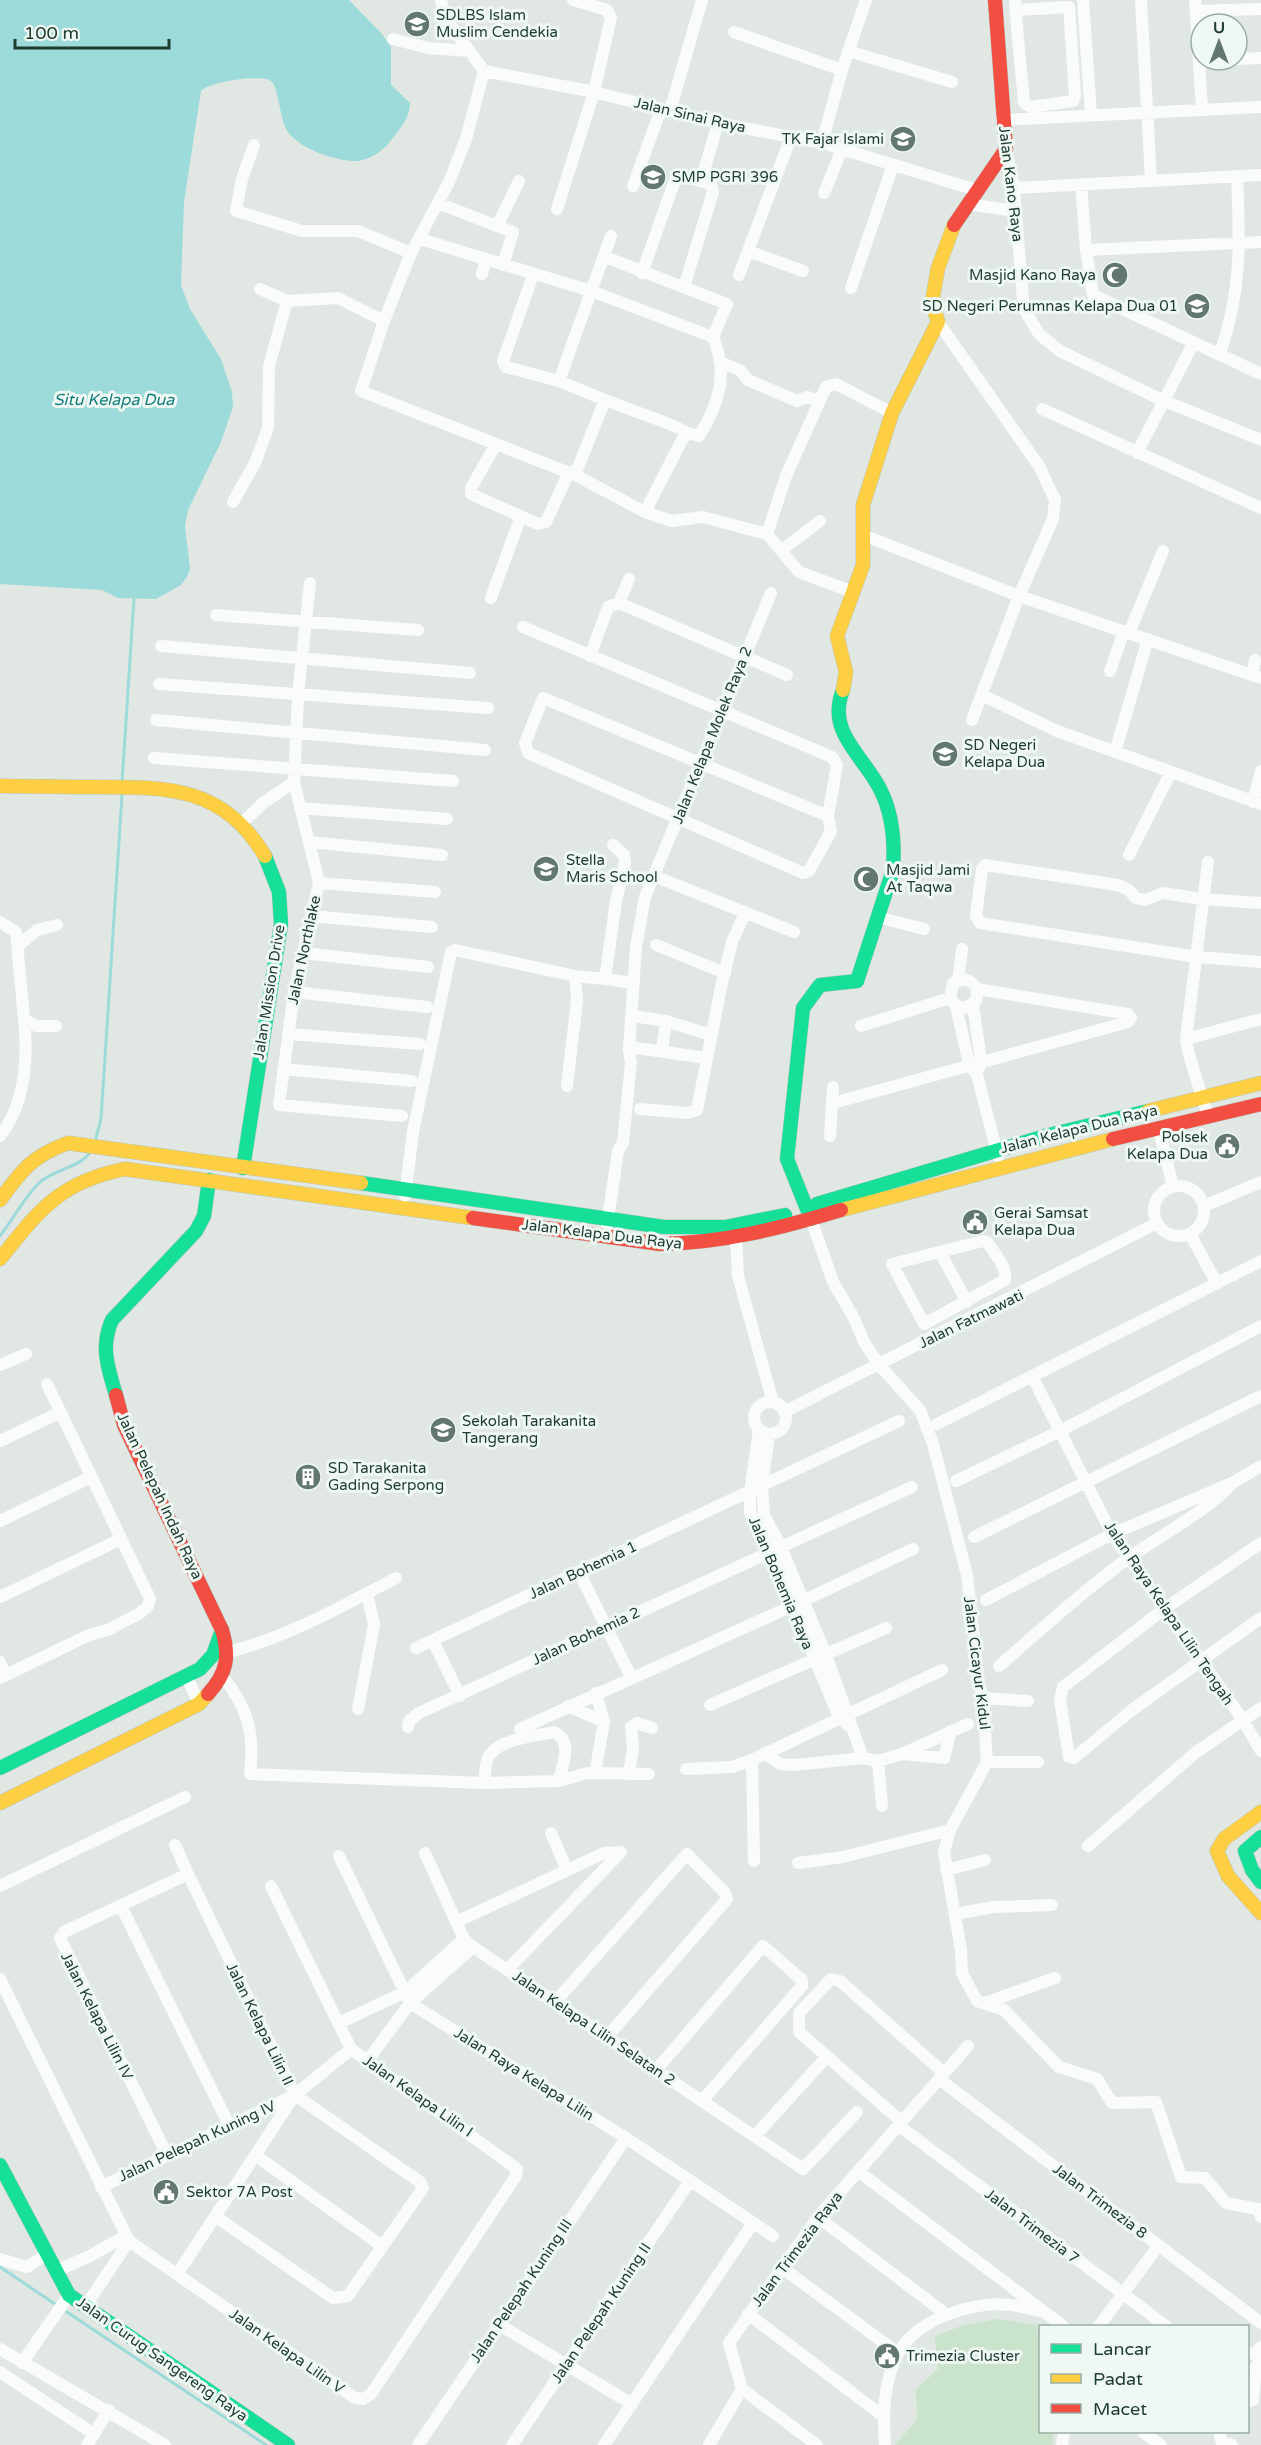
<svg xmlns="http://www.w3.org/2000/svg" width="1261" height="2445" viewBox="0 0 1261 2445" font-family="'Varela Round',sans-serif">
	<rect width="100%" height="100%" fill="#e1e8e4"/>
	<!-- green -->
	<path fill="#c9e3cc" d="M998,2319L1037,2325L1040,2344V2432H1053V2445H895L917,2420L916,2389L938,2369L935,2336L964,2325Z"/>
	<!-- water -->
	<path fill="#9ddbda" d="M0,0H349L382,34L391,47V85L410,103C410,119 398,131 389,143C381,152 371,159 358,161C337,162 300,149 288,132C279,119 279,86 271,81C261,74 209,82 201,91L184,202L181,285L190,309L221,359L232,392L233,407L221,442L188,510L185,526L190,569L187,577L181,585L156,599L118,598L102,590L0,584Z"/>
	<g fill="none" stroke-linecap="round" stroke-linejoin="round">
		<!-- stream -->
		<path stroke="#9ddbda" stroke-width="3" d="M122,782L134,599
			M96,1138L101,1119L122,795
			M0,1236C13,1219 24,1198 39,1183C54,1169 80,1168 90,1152
			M0,2267L58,2306
			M64,2310L266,2445"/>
		<defs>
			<path id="fast" d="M243,1168L281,924L279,892L265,856
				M361,1183L664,1227H725L785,1215
				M817,1204L1049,1135L1148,1111
				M811,1219L787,1159L803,1008L820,985L857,981L893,870C895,842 893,814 880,789C863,755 826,732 843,690
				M116,1395C108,1368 100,1347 112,1320L196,1231L204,1216L209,1180
				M0,1768L200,1669L213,1655L222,1630
				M1261,1837L1245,1851L1252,1870L1261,1882
				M0,2165L69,2295L288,2445"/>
			<path id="slow" d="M843,690L846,672L837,636L863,565V505L892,413L938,322L932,302L938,268L954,225
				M0,786C32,786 65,787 97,787C169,787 224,787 265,856
				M1148,1111L1261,1083
				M0,1200C22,1170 32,1156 68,1143L361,1183
				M841,1210L1113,1139
				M0,1259C40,1209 60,1182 125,1169L473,1218
				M0,1803L199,1704L208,1694
				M1261,1812L1224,1839L1217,1851L1228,1876L1261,1913"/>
			<path id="jam" d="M954,225L1006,149L995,0
				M1113,1139L1261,1104
				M473,1218L660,1244C723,1243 781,1228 841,1210
				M116,1395L124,1425L222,1630C230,1657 227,1673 208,1694"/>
		</defs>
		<!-- fast casing -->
		<use href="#fast" stroke="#bac5bf" stroke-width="15"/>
		<!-- slow casing -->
		<use href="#slow" stroke="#bac5bf" stroke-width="15"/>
		<!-- jam casing -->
		<use href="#jam" stroke="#bac5bf" stroke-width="15"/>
		<!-- street -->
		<path stroke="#fafcfb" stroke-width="12" d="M441,0L444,16L484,71L594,92L718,123L822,143L976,190
			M1015,0C1017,34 1021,68 1024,102L1025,104L1031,107L1073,101L1075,96L1069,7L1016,10
			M1083,0L1091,115
			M1141,0L1151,179
			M1195,0L1202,109
			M1196,11L1261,9
			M734,32L842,70
			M393,39L428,48L469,51
			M848,51L952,82
			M1237,59L1261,58
			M484,71L466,139L449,182L411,253L384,321L361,391L575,475
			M670,111L702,0
			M1002,120L1261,107
			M822,143L842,70L866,0
			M254,145L242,179L236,211L302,231H358L411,253
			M1006,149L1014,188L1023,300L1026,312L1039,334L1060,351L1162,400L1261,440
			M701,181L718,123
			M1081,184L1086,250L1093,295L1261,374
			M633,186L661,109
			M1014,188L1261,175
			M824,193L842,149
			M440,204L513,232L503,265
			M967,204L1016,211
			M557,209L594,92L611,18L607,10L573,0
			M497,226L519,181
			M420,239L591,291L713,337C728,373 720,403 699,436L688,433L683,438L645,512
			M1086,250L1261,242
			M748,251L803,271
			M605,257L727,304L713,337
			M642,273L675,180L681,176L711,184L713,192L684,287
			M482,274L486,260
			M533,275L503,361L506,367L559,381L611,236
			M739,275L791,137
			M851,288L893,165
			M260,289L287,301L338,298L384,321
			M938,322L1039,466L1055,500L1053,519L1019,596L972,720
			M1220,354C1242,288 1240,245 1237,176
			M722,363L740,370L748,380L797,401L807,397L819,401
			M559,381L605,400L575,475L645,512L671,521L703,517L767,534L799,572L853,592
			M605,400L672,425L688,433
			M1042,409L1261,508
			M496,444L471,488V494L538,524L546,522L569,472
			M1137,453L1194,342
			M233,502L255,463L268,428L269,366L287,301
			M767,534L786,476L826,387L836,384L892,413
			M863,535L1019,596L1261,678
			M782,550L820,521
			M310,583L298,695L294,782L319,883L294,992L279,1105L402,1116
			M491,598L521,516
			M619,603L629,579
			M216,615L418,630
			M523,627L832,757L837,765L828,816L831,831L809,871L803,873L528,753L525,743L543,698L828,816
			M1129,633L1163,551
			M161,646L470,673
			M590,656L608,607L619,603L787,675
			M1110,671L1124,631
			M1252,675L1255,660
			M159,684L488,708
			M982,695L1057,731L1261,804
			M156,720L485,750
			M1115,752L1148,639
			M154,758L453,781
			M1253,802L1261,771
			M300,808L447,819
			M241,824L263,803L294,782
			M309,842L442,855
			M1129,855L1171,772
			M654,876L794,932
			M319,883L435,892
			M1261,903L1202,899L1163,893L1145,900L1136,898L1129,890L1118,885L985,865L982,869L976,916L980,923L1197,957L1261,962
			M311,916L432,927
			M877,917L924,929
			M0,922L16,932L24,1019L36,1026H56
			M656,945L725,973
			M18,946L37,930L57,925
			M303,953L428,967
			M605,979L634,983
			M958,981L962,949
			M294,992L427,1007
			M973,1004L981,1061L979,1068
			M956,1006L965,1008L976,1001L977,989C971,979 963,977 953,983L950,998L956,1006L969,1064L977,1075L998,1156
			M632,1016L666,1021L711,1035
			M861,1026L950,998
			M288,1034L420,1044
			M1186,1039L1261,1019
			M629,1047L707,1058
			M662,1050L666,1021
			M283,1069L412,1081
			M567,1086L577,1000L575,976
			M833,1103L1128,1022L1131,1018L1128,1014L977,989
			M640,1109L687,1113L697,1110L721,987L732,942L745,913
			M1208,1116C1201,1090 1190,1065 1186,1039L1208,862
			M1159,1129L1173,1187
			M0,1136C26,1103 28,1058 24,1019
			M830,1136L833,1087
			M1154 1211a25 25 0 1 1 50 0a25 25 0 1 1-50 0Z
			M405,1196L413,1132L451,952L455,950L575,976L605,979L616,901L625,863L624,855L613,845
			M1204,1206L1261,1182
			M811,1219L833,1282L854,1318L864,1342L879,1365L920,1410L933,1444L967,1575L979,1684L983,1698L987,1762L950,1830L944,1852L961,1950L962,1973L977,2001L1004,2010L1059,2067L1097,2079L1112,2103L1156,2102L1181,2177L1205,2178L1226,2203L1258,2209L1261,2217
			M607,1226L618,1151L623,1143L631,1063L629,1049L636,947L645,897L771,593
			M1190,1234L1216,1282
			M736,1239L738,1276L773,1402
			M983,1241L987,1242C994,1253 1007,1266 1005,1280L924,1324L892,1264Z
			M940,1252L967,1302
			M0,1365L26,1354
			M1032,1376L1112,1534L1243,1720L1261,1751
			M754 1418a16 16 0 1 1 32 0a16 16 0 1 1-32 0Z
			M784,1412L1157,1223
			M937,1424L1261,1261
			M759,1430L750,1492V1513L770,1552L839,1717L850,1727
			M769,1434L762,1486L764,1515L781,1547L826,1655L863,1758
			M0,1441L61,1412
			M956,1481L1060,1431L1261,1326
			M0,1521L91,1477
			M974,1537L1261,1396
			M1261,1543L1164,1609L1063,1687L1060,1700L1069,1757L1074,1758L1132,1710L1261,1618
			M579,1572L631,1677
			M0,1597L121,1539
			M986,1600L1112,1534L1234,1482L1261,1466
			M433,1641L460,1696
			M416,1648L899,1421
			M220,1654C283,1640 340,1607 396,1578
			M0,1662L6,1675
			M999,1666C1042,1629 1084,1590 1130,1557C1164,1533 1201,1515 1231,1485
			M187,1677L199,1704
			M223,1677C248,1707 255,1736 250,1774L484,1783C485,1775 485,1765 488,1758C496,1739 536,1736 554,1732C574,1741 562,1765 559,1781L587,1773L649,1774
			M0,1678L87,1636L110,1629L140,1613L148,1606L150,1599L47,1384
			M983,1698L1028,1701
			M710,1705L886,1628
			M568,1706L604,1722
			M358,1709L374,1625L367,1593
			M408,1727L409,1721L419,1713L912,1487
			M520,1729L792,1606L913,1549
			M765,1753L780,1764L794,1765L863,1758L878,1761L902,1754L968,1724
			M903,1754L944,1758L951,1731
			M752,1760L754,1861
			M878,1761L882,1806
			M987,1762H1038
			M596,1768L604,1722L596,1693
			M686,1769L732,1767L752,1760L942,1670
			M629,1774L633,1747L631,1727L637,1723L652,1728
			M484,1783L559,1781
			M551,1833L567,1870
			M175,1845L188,1874
			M1088,1846L1195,1753L1261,1708
			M425,1853L464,1939L473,1947L803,2169L857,2112
			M339,1856L410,2003L626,2138L773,2236
			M798,1863L843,1857L950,1830
			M946,1870L985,1860
			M0,1886L185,1797
			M121,1906L229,2125
			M955,1914L994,1907L1052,1905
			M456,1922L604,1853L621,1852
			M507,1970L621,1852
			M0,1979L129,2241L355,2398L363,2399L371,2394L516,2176L517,2169L351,2049L271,1886
			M555,2002L687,1854L725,1893L727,1899L607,2037
			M985,2003L1055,1978
			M339,2023L405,1992L464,1939
			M368,2060L410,2003L473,1947
			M656,2070L763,1946L802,1980V1986L702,2101
			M939,2079L1261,2323
			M902,2122L799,2032V2013L831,1979L840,1981L944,2073
			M898,2125L1166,2326
			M755,2136L822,2062
			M167,2155L60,1938L64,1932L188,1874L295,2095L420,2182L423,2188L348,2296L333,2298L215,2216
			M255,2155L382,2246
			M858,2171L1063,2326
			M101,2187L295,2095L351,2049
			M818,2217L947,2315
			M0,2259L27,2267L47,2254
			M781,2267L898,2353
			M56,2271L90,2256L125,2236
			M178,2273L294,2096
			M85,2307L129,2241
			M748,2314L883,2416
			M498,2324L632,2404
			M1099,2326L1159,2245
			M0,2349L165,2445
			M1248,2354L1255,2353L1261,2347
			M22,2363L69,2295
			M0,2372L94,2434
			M742,2389L817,2445
			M1248,2402L1253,2400L1256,2367L1261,2360
			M1143,2432L1161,2445
			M1219,2432L1222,2443L1232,2445
			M87,2445L109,2410
			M418,2445L626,2138
			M512,2445L690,2181
			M604,2445L753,2223
			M709,2445L742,2389L729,2343L818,2217L968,2046
			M885,2445C883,2415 883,2382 898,2354C917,2318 973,2301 1012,2305C1021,2306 1030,2309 1039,2311
			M1062,2445L1064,2432"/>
		<!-- fast -->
		<use href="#fast" stroke="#16e098" stroke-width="14"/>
		<!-- slow -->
		<use href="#slow" stroke="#ffcf43" stroke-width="14"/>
		<!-- jam -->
		<use href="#jam" stroke="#f24e42" stroke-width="14"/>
	</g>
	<!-- icons -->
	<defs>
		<symbol id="school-disc" viewBox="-11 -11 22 22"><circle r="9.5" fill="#62786e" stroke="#eff8f2"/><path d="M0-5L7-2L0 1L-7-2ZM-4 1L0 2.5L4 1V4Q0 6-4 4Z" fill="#fff"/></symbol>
		<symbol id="mosque-disc" viewBox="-11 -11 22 22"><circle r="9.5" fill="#62786e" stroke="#eff8f2"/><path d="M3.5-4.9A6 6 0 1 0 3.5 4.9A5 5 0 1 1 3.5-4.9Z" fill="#fff"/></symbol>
		<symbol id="civic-disc" viewBox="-11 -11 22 22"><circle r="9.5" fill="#62786e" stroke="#eff8f2"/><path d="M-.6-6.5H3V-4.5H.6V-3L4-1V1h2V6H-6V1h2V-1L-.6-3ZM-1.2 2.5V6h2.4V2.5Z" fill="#fff"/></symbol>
		<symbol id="building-disc" viewBox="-11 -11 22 22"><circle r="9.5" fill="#62786e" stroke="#eff8f2"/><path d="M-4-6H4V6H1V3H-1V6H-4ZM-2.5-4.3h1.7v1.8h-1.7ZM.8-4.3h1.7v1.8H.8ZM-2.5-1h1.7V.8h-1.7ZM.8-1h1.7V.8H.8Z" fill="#fff"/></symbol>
	</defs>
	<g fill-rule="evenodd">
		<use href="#school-disc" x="402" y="9" width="30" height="30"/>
		<use href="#school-disc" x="888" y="124" width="30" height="30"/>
		<use href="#school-disc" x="638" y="162" width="30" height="30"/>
		<use href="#mosque-disc" x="1100" y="260" width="30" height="30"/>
		<use href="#school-disc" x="1182" y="291" width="30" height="30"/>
		<use href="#school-disc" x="930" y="739" width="30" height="30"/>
		<use href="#school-disc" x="531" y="854" width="30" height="30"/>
		<use href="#mosque-disc" x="851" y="864" width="30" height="30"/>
		<use href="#civic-disc" x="1212" y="1131" width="30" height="30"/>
		<use href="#civic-disc" x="960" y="1207" width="30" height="30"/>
		<use href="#school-disc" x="428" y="1415" width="30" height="30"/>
		<use href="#building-disc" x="293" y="1462" width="30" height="30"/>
		<use href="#civic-disc" x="151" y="2177" width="30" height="30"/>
		<use href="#civic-disc" x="872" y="2341" width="30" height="30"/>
	</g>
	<g text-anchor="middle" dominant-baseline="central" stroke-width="6" stroke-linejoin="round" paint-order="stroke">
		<!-- poi labels -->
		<g font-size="15" fill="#1e3c2f" stroke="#eff8f2" text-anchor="start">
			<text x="436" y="15">SDLBS Islam<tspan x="436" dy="17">Muslim Cendekia</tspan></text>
			<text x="884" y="139" text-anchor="end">TK Fajar Islami</text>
			<text x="672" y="177">SMP PGRI 396</text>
			<text x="1096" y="275" text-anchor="end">Masjid Kano Raya</text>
			<text x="1178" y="306" text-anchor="end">SD Negeri Perumnas Kelapa Dua 01</text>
			<text x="964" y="745">SD Negeri<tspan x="964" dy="17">Kelapa Dua</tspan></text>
			<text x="566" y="860">Stella<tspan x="566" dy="17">Maris School</tspan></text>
			<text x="886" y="870">Masjid Jami<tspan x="886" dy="17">At Taqwa</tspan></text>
			<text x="1208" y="1137" text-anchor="end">Polsek<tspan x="1208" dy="17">Kelapa Dua</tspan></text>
			<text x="994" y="1213">Gerai Samsat<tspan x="994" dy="17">Kelapa Dua</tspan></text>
			<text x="462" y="1421">Sekolah Tarakanita<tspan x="462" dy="17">Tangerang</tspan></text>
			<text x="328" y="1468">SD Tarakanita<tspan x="328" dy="17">Gading Serpong</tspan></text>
			<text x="186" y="2192">Sektor 7A Post</text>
			<text x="906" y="2356">Trimezia Cluster</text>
		</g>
		<!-- street labels -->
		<g font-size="15" fill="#1e3c2f" stroke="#eff8f2">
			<text transform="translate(690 115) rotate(13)">Jalan Sinai Raya</text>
			<text transform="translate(1011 184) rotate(83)">Jalan Kano Raya</text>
			<text transform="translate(712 735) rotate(-68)">Jalan Kelapa Molek Raya 2</text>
			<text transform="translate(304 950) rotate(-78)">Jalan Northlake</text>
			<text transform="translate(269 992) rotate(-81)">Jalan Mission Drive</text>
			<text transform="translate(1079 1129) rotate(-14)">Jalan Kelapa Dua Raya</text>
			<text transform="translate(602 1234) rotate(7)">Jalan Kelapa Dua Raya</text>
			<text transform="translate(971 1319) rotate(-26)">Jalan Fatmawati</text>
			<text transform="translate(160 1496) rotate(65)">Jalan Pelepah Indah Raya</text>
			<text transform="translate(583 1570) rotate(-25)">Jalan Bohemia 1</text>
			<text transform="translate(781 1583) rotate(67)">Jalan Bohemia Raya</text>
			<text transform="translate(1169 1613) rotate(56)">Jalan Raya Kelapa Lilin Tengah</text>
			<text transform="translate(586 1636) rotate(-25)">Jalan Bohemia 2</text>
			<text transform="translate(977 1663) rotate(83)">Jalan Cicayur Kidul</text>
			<text transform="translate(97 2016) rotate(63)">Jalan Kelapa Lilin IV</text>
			<text transform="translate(260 2024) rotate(64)">Jalan Kelapa Lilin II</text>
			<text transform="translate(594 2028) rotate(34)">Jalan Kelapa Lilin Selatan 2</text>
			<text transform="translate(524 2074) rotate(32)">Jalan Raya Kelapa Lilin</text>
			<text transform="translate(418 2096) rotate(35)">Jalan Kelapa Lilin I</text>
			<text transform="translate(197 2141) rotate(-25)">Jalan Pelepah Kuning IV</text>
			<text transform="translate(1100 2201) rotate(37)">Jalan Trimezia 8</text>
			<text transform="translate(1032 2226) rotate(37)">Jalan Trimezia 7</text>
			<text transform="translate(797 2249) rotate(-53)">Jalan Trimezia Raya</text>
			<text transform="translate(521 2291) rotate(-56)">Jalan Pelepah Kuning III</text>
			<text transform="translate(601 2313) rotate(-56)">Jalan Pelepah Kuning II</text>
			<text transform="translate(287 2351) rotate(35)">Jalan Kelapa Lilin V</text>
			<text transform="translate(162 2359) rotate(35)">Jalan Curug Sangereng Raya</text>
		</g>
		<!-- water labels -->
		<g font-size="16" font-style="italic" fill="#147b7c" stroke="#eff8f2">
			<text x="114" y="400">Situ Kelapa Dua</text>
		</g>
	</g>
	<!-- legend -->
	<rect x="1039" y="2325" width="210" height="108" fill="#eff8f2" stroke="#9bada4" stroke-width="1.5"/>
	<rect x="1051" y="2344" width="30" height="9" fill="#16e098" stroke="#9bada4" stroke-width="1.5"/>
	<text x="1093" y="2355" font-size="18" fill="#1e3c2f">Lancar</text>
	<rect x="1051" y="2374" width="30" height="9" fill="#ffcf43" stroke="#9bada4" stroke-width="1.5"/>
	<text x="1093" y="2385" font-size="18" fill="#1e3c2f">Padat</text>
	<rect x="1051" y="2404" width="30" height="9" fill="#f24e42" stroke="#9bada4" stroke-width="1.5"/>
	<text x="1093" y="2415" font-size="18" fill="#1e3c2f">Macet</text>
	<!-- north arrow -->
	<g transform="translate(1219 42)"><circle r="28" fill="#eff8f2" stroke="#9bada4" stroke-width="1.5"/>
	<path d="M0-4.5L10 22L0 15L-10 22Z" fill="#62786e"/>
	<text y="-9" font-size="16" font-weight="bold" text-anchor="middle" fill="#1e3c2f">U</text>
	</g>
	<!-- scale -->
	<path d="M15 39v9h154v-9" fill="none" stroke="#1e3c2f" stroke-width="3"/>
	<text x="24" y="39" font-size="18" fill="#1e3c2f" stroke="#eff8f2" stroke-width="4.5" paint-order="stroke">100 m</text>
</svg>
